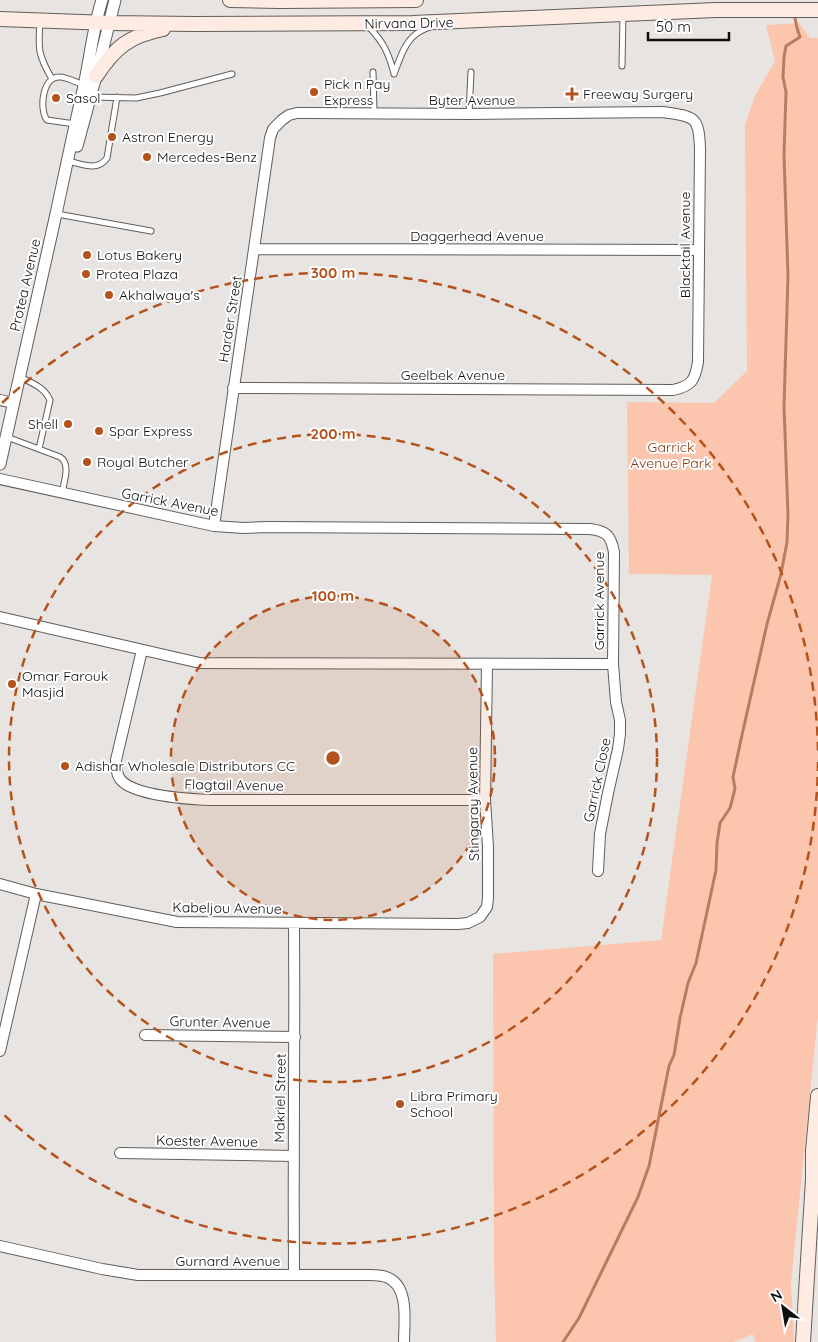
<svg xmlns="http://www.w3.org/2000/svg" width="818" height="1342" viewBox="0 0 818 1342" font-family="Quicksand,sans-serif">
	<rect width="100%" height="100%" fill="#e7e4e2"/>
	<!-- green -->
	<path fill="#fcc6ae" d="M799,23L810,38H818V1015L791,1283L794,1342H755L753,1334L734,1342H496L494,1264L493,954L661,940L712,575L629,574L627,402L714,403L747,371L745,124L755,96L775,61L766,25Z"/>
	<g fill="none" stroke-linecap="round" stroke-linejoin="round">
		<!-- stream -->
		<path stroke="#ba7c5f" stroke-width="3" d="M563,1342L579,1318L638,1197L649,1166L669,1066L674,1055L680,1018L688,983L696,963L716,870L717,843L720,823L730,808L735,789L733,777L742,735L767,624L781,574L787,542L788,515L784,406L788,276L784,155L786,92L783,77L784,57L786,46L800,37L797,28L794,13"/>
		<defs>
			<path id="service" d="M40,21C38,49 38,55 52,79
				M369,27C384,43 388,52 394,73
				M622,66L623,15
				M373,72L374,113
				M394,74C399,61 404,43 416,34C420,31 425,29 430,27
				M91,97L136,98L160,93L232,74
				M469,114L471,72
				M75,124L47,120C39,110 42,76 60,77C66,77 78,83 84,85
				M72,162C84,165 98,171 107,158L117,97
				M57,214L151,231
				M20,377C32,383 44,387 50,400L39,449
				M7,437L60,457C71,464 64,481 62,493"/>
			<path id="minor" d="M255,249L698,250
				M0,400L14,403
				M0,479L214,526L244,528L268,527L590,529C607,531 611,536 614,552L613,664L200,663L0,617
				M214,526L270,138L273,129L282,120L289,115L297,113H308L469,114L663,112C694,117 699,115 700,149L698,362C695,380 692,386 673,390L233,388
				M142,650L116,760C116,767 116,773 120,779C133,796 188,799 209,800H485
				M598,871L600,834L608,793L618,749L620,734V720L616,702L613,664
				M0,884L36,894L177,922L458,924L468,923L480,917L487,907L488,898V847L485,800L487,664
				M294,923C295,1040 293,1157 294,1274
				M145,1035L295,1037
				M0,1051L36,894
				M120,1153L293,1156
				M0,1246L102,1269L138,1275H370C375,1275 381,1275 386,1277C410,1285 404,1322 404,1342"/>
			<path id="tertiary" d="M77,146L96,76L115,0
				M0,464L56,214C65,172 74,129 84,86C90,58 93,28 102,0"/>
			<path id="secondary" d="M230,0L279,1L416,0
				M0,19L109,23L194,24L413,23L716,10H818
				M96,76C115,47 129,36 163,29
				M803,1342L813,1179V1151L818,1096"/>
		</defs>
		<!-- service casing -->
		<use href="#service" stroke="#605e5c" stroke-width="7"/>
		<!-- minor casing -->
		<use href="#minor" stroke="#605e5c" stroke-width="12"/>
		<!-- tertiary casing -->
		<use href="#tertiary" stroke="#605e5c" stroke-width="13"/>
		<!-- secondary casing -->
		<use href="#secondary" stroke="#605e5c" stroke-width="16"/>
		<!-- service -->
		<use href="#service" stroke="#fff" stroke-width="5"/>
		<!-- minor -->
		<use href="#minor" stroke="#fff" stroke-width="10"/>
		<!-- tertiary -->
		<use href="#tertiary" stroke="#fff" stroke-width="11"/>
		<!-- secondary -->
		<use href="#secondary" stroke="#feece3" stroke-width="14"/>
	</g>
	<!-- distance rings -->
	<circle cx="333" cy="758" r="162" fill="#b5521b" fill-opacity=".12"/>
	<g fill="none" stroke="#b5521b" stroke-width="2.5" stroke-dasharray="9 6">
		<circle cx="333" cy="758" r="162"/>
		<circle cx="333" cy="758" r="324"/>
		<path d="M818 762A485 485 0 0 1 2 1113M2 403A485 485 0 0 1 818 754"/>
	</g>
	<!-- markers -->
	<g fill="#b5521b" stroke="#fff" stroke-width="2">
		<circle cx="314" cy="92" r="5"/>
		<path d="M569.5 86.5h5v5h5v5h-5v5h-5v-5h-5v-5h5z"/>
		<circle cx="56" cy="98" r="5"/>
		<circle cx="112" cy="137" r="5"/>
		<circle cx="147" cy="157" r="5"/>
		<circle cx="87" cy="255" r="5"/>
		<circle cx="86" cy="274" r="5"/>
		<circle cx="109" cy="295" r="5"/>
		<circle cx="68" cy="424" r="5"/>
		<circle cx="99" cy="431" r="5"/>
		<circle cx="87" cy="462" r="5"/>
		<circle cx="12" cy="684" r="5"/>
		<circle cx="65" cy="766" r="5"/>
		<circle cx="400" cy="1104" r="5"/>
	</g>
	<g text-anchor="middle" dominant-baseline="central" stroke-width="4" stroke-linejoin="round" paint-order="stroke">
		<!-- street labels -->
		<g font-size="14" fill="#100f0f" stroke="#fff">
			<text transform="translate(409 23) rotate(-1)">Nirvana Drive</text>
			<text x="472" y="100">Byter Avenue</text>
			<text x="477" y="236">Daggerhead Avenue</text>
			<text transform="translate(685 245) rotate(-90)">Blacktail Avenue</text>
			<text transform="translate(25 285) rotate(-77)">Protea Avenue</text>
			<text transform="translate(230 319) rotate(-81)">Harder Street</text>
			<text x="453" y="375">Geelbek Avenue</text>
			<text transform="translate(170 502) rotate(11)">Garrick Avenue</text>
			<text transform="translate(599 601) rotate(-90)">Garrick Avenue</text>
			<text transform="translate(597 780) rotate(-78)">Garrick Close</text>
			<text transform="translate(234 785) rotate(1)">Flagtail Avenue</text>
			<text transform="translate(473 804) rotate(-91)">Stingaray Avenue</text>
			<text transform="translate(227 908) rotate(1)">Kabeljou Avenue</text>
			<text transform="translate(220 1022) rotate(1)">Grunter Avenue</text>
			<text transform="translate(280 1098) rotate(-89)">Makriel Street</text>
			<text transform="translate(207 1141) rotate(1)">Koester Avenue</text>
			<text x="228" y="1261">Gurnard Avenue</text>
		</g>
		<!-- poi labels -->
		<g font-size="14" fill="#100f0f" stroke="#fff" text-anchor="start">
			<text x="324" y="84">Pick n Pay<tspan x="324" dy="16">Express</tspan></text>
			<text x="583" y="94">Freeway Surgery</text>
			<text x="66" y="98">Sasol</text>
			<text x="122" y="137">Astron Energy</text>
			<text x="157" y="157">Mercedes-Benz</text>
			<text x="97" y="255">Lotus Bakery</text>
			<text x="96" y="274">Protea Plaza</text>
			<text x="119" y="295">Akhalwaya's</text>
			<text x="58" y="424" text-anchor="end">Shell</text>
			<text x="109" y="431">Spar Express</text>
			<text x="97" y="462">Royal Butcher</text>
			<text x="22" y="676">Omar Farouk<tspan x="22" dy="16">Masjid</tspan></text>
			<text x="75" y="766">Adishar Wholesale Distributors CC</text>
			<text x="410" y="1096">Libra Primary<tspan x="410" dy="16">School</tspan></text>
		</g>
		<!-- park labels -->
		<g font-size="14" fill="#86380b" stroke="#fff">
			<text x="671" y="447">Garrick<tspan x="671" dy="16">Avenue Park</tspan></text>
		</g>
	</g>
	<circle cx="333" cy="758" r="8" fill="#b5521b" stroke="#fff" stroke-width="2.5"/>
	<g font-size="15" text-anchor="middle" font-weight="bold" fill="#b5521b" stroke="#fff" stroke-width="4" stroke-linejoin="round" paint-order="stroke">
		<text x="333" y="278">300 m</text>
		<text x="333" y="439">200 m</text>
		<text x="333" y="601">100 m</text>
	</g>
	<!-- north arrow -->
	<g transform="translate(783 1307) rotate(329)" stroke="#ffffff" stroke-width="4" paint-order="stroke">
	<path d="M0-4L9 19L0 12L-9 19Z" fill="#100f0f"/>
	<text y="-8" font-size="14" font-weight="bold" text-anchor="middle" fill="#100f0f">N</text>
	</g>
	<!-- scale -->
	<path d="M648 32v8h81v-8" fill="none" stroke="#100f0f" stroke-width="2.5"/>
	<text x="656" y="32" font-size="15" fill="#100f0f" stroke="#ffffff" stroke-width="4" paint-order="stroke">50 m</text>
</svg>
